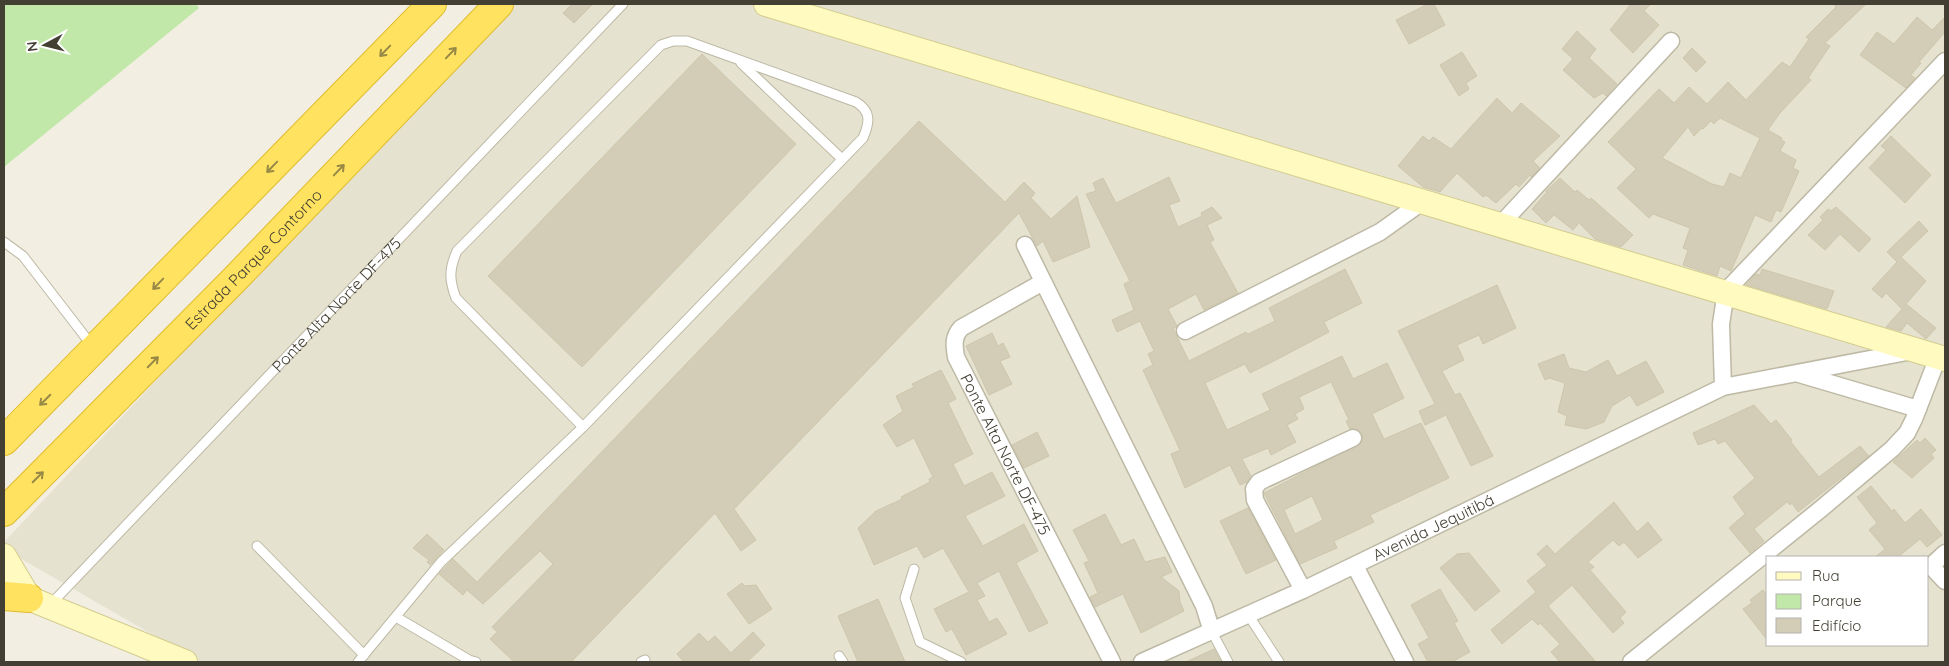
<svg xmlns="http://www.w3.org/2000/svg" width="1949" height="666" viewBox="0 0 1949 666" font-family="Quicksand,sans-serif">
	<rect width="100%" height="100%" fill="#f2efe2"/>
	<!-- residential -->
	<path fill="#e6e2d0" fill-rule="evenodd" d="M511,4H1945V662H200L4,549V542ZM1768,557H1928V645H1768Z"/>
	<!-- green -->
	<path fill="#c2e8a9" d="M4,4H196L199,8L4,167Z"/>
	<!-- building -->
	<path fill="#d3cdb7" stroke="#cec6ab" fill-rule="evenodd" d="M572,4H593L574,23L563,13Z
		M1428,4H1434L1445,25L1409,44L1396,20Z
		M1631,4H1651L1644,11L1659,25L1633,53L1610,30Z
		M1833,4H1866L1825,43L1830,46L1808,78L1811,80L1780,113L1768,130L1782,138L1781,140L1785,142L1780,151L1796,160L1793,168L1799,171L1781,212L1776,210L1771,222L1755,215L1731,271L1720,266L1717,276L1683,265L1688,250L1683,248L1690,228L1653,214L1649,218L1617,188L1636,169L1608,142L1659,89L1674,103L1689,87L1707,104L1728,82L1746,100L1782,62L1790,67L1809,39L1806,37L1836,7ZM1720,118L1760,138L1741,178L1730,173L1724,187L1712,184L1662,158L1688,127L1694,136L1702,128L1703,129L1711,121L1714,124Z
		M1917,17L1932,30L1945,17V32L1919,62L1921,63L1911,75L1915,78L1906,88L1860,55L1877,32L1894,44Z
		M1577,31L1596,49L1589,58L1617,84L1606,96L1603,93L1594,98L1563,70L1573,59L1562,49Z
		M1692,48L1706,62L1696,72L1683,58Z
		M1462,52L1477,76L1466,83L1469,89L1459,96L1440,65Z
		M702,54L796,144L582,367L488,276Z
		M1497,98L1512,113L1521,103L1560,136L1533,161L1540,168L1531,177L1530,175L1519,187L1516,184L1496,203L1486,195L1483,197L1457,173L1440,192L1423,187L1398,166L1423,136L1429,141L1433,137L1451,149Z
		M919,121L1005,202L1024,182L1035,193L1031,198L1051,219L1077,196L1090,247L1053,262L1043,241L1037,246L1019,213L734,509L756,540L741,551L715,513L571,662H514L490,639L497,632L492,627L553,564L540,551L483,604L467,590L463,595L439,574L453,559L477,582Z
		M1891,136L1931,175L1905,203L1869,168L1886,150L1881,146Z
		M1169,177L1180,201L1169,205L1178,227L1202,216L1201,213L1212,207L1222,218L1207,225L1214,240L1210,242L1238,293L1204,310L1196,294L1168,309L1177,326L1173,329L1189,361L1246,332L1248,334L1275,321L1269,308L1345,269L1362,303L1324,322L1329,332L1272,362L1250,373L1245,364L1205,383L1227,430L1270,410L1262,394L1342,356L1353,379L1387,363L1404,398L1372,414L1384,439L1421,423L1449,478L1370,515L1374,522L1334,541L1337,548L1300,564L1264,493L1361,443L1362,433L1358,430L1350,429L1346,421L1349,420L1331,382L1299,397L1304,409L1295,414L1298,419L1287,425L1296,442L1271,455L1268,448L1242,459L1251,476L1247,482L1240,485L1230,465L1185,488L1171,454L1180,450L1143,370L1153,365L1148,354L1154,351L1140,321L1117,332L1112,320L1134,310L1124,284L1130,281L1086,194L1096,191L1093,183L1103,178L1116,203ZM1312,496L1323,520L1295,534L1284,510Z
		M1560,178L1575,192L1577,190L1589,200L1591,198L1633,235L1621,247L1595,239L1579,223L1573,230L1554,215L1546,223L1532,209L1547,192L1546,191Z
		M1836,207L1871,239L1859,252L1840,234L1825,250L1808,235L1823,220L1820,217L1828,209L1831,211Z
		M1919,221L1928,231L1901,257L1926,281L1906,304L1936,328L1926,339L1907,323L1901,331L1886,327L1902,309L1886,293L1882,298L1872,289L1897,262L1887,252Z
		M1762,269L1834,291L1827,309L1746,285L1756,274L1760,275Z
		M1497,285L1516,328L1483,344L1479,335L1457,345L1464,360L1442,371L1455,395L1460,393L1493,456L1471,466L1446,415L1425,425L1419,411L1435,404L1398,331Z
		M992,333L998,346L1003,343L1010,357L1000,361L1012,384L989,395L966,346Z
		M1564,354L1569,368L1586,372L1608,360L1617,376L1646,361L1664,392L1637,406L1630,395L1612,406L1604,422L1586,429L1565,425L1567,416L1558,412L1565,383L1549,378L1545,380L1538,364Z
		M941,370L956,399L948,403L973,454L953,464L964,486L992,472L1005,496L965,516L983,546L1024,524L1038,551L1016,563L1048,623L1029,632L999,571L977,583L985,596L977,600L989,622L997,618L1007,634L966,655L952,629L946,632L934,609L969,592L943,548L924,558L917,546L874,565L858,528L876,511L902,499L901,497L930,482L929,479L933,477L914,438L897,447L883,425L903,411L896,396L914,387L912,384Z
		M1754,405L1771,424L1776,420L1792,440L1790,441L1819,477L1860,446L1869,456L1798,512L1792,503L1790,505L1787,502L1754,529L1764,541L1750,553L1729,528L1745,514L1733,497L1755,478L1725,441L1718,444L1715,439L1698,445L1693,433Z
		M1037,432L1049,456L1024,468L1012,445Z
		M1925,438L1936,450L1931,454L1934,458L1912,478L1893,462L1917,440L1920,443Z
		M1871,486L1892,511L1894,509L1905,523L1921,509L1942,535L1927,547L1920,539L1898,557H1875L1885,549L1869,530L1877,523L1857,497Z
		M1614,502L1637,532L1648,522L1662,540L1638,558L1624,542L1619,546L1613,540L1588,562L1594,567L1590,570L1626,612L1620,618L1624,623L1613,633L1572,585L1548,606L1596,662H1560L1551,652L1560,644L1540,623L1538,625L1532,619L1502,644L1491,630L1536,592L1527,581L1547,565L1537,554L1547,545L1555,554Z
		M1248,508L1276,560L1246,574L1220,521Z
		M1105,514L1121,545L1134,539L1145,562L1165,557L1172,572L1161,577L1179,591L1180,602L1184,611L1141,633L1123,594L1095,607L1090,597L1098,593L1084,563L1089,561L1073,530Z
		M427,534L444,550L430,565L427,562L429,560L413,548Z
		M1469,553L1500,591L1475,611L1440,568L1457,554Z
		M742,583L745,586L756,585L772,609L749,624L727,594Z
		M1440,589L1458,621L1454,623L1470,652L1452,662H1428L1418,644L1429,638L1411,605Z
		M1763,590L1768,597V641L1743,609L1752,603L1750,600Z
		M878,599L905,662H858L838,616Z
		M753,632L765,645L747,662H684L677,654L699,633L708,642L715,636L731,653Z
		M1214,649L1221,662H1186Z"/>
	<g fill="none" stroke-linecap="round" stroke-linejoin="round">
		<defs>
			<g id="lane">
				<path d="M741,63L842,159"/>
				<path d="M4,242L23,256L93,347"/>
				<path d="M257,546L364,655"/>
				<path d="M914,569L905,598L920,642L961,662"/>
				<path id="s1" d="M50,605L623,4"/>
				<path d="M1249,616L1279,662"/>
				<path d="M396,617L469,660L476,662"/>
				<path d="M1212,632L1228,662"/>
				<path d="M839,656L843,662"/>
				<path d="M358,662L441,562L583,427L863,138C870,122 871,111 856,102L687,41H673L661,45L457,251C449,269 449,280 456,298L583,427"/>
				<path d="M641,662L645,660"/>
			</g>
			<g id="street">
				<path d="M1501,224L1671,41"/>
				<path d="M1025,245L1204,606L1212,632"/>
				<path id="s2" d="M1043,282L961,328C953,337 954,345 956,357L1112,662"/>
				<path d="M1185,331L1380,232L1422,202"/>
				<path d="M1799,374L1918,409"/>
				<path d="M1723,387L1721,324L1726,291L1945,61"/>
				<path d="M1945,553L1931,566L1945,581"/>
				<path d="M1355,566L1405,662"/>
				<path d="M1303,590L1255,500L1254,489L1259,482L1265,479L1353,438"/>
				<path id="s3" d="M1142,662L1303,590L1723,387L1912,351"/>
				<path d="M1631,662L1822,508L1892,449L1907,433L1914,419L1938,357"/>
			</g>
			<path id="secondary" d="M766,4L1945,359
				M4,556L29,598
				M11,591L185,662"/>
			<g id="highway">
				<path d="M4,441L432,4"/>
				<path id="s4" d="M4,512L235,279L499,4"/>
				<path d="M4,596L29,598"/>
			</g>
		</defs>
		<!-- lane casing -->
		<use href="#lane" stroke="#bdb9a5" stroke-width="11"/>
		<!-- street casing -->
		<use href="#street" stroke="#bdb9a5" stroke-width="19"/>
		<!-- secondary casing -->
		<use href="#secondary" stroke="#d3cc90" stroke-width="26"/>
		<!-- highway casing -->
		<use href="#highway" stroke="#e1bb2d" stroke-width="30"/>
		<!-- lane -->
		<use href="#lane" stroke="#fff" stroke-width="9"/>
		<!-- street -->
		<use href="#street" stroke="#fff" stroke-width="16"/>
		<!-- secondary -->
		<use href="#secondary" stroke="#fffabf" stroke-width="24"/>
		<!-- highway -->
		<use href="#highway" stroke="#ffe360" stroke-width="28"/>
	</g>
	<!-- one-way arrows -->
	<defs><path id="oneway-shaft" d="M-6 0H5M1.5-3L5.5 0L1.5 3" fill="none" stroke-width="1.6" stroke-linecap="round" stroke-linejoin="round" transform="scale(1.25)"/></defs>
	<g stroke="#988947">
		<use href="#oneway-shaft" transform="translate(385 51) rotate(134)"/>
		<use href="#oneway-shaft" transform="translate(451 53) rotate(-46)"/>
		<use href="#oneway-shaft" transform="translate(272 167) rotate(134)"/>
		<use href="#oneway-shaft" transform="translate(339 170) rotate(-46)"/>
		<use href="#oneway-shaft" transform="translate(158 284) rotate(134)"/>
		<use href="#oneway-shaft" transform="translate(153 362) rotate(-45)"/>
		<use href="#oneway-shaft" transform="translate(45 400) rotate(135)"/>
		<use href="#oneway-shaft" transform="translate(38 477) rotate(-45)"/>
	</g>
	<g text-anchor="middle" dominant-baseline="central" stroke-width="4" stroke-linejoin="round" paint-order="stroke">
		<!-- street labels -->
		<g font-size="16" fill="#433f33" stroke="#fff">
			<text stroke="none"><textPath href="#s4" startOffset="355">Estrada Parque Contorno</textPath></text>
			<text stroke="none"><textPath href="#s1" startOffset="415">Ponte Alta Norte DF-475</textPath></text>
			<text stroke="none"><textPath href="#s2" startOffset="234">Ponte Alta Norte DF-475</textPath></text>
			<text stroke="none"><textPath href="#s3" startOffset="321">Avenida Jequitibá</textPath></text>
		</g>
	</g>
	<!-- border -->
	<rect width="1949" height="666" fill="none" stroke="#433f33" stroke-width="10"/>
	<!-- legend -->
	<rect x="1766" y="556" width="162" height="90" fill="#ffffff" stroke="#b4b2ad"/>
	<rect x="1776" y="572" width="25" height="8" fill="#fffabf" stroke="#b4b2ad"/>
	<text x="1812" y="581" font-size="15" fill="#433f33">Rua</text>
	<rect x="1776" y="594" width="25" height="15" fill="#c2e8a9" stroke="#b4b2ad"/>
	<text x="1812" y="606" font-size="15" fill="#433f33">Parque</text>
	<rect x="1776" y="618" width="25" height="15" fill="#d3cdb7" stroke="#b4b2ad"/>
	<text x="1812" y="631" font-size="15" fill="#433f33">Edifício</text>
	<!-- north arrow -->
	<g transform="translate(45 45) rotate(263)" stroke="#ffffff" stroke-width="4" paint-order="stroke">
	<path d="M0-4L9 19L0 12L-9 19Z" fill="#433f33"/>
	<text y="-8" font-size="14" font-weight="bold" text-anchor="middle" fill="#433f33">N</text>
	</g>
</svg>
